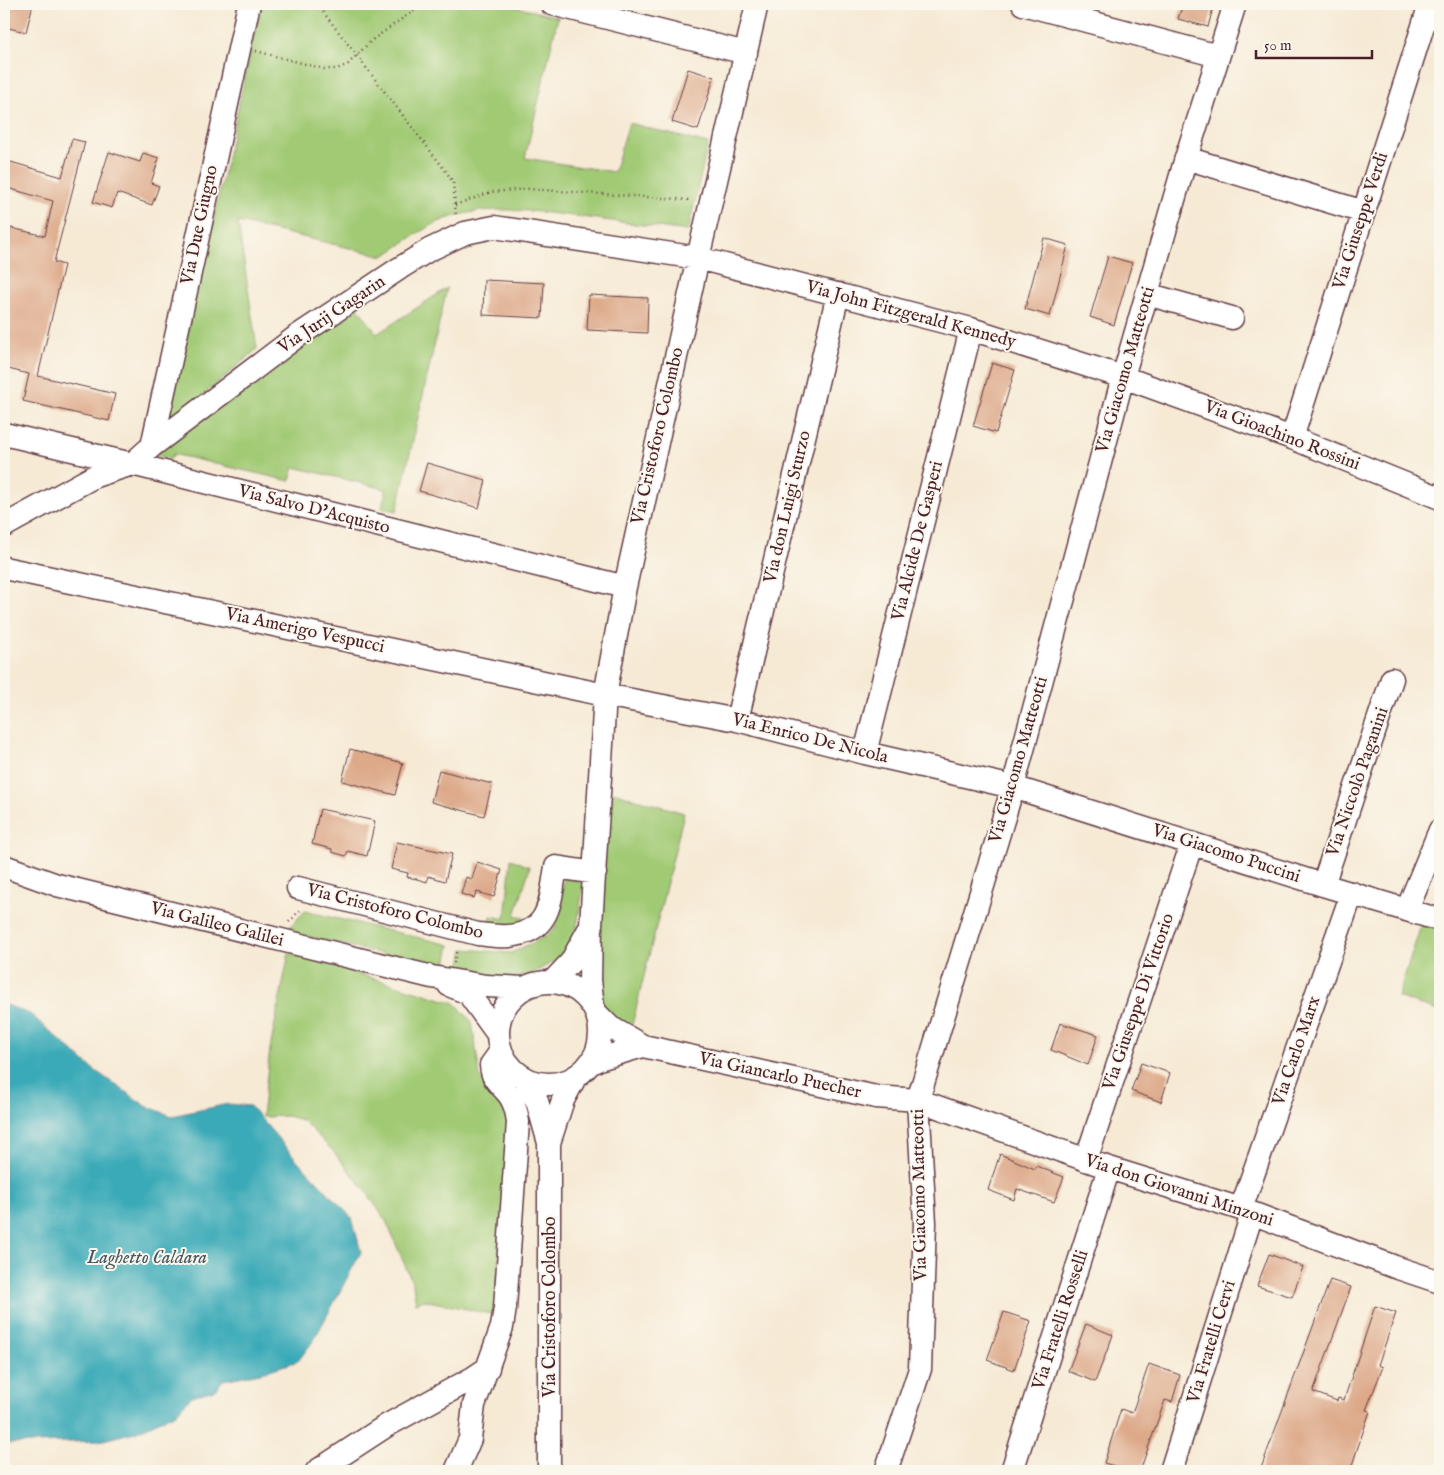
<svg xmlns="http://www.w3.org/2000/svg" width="1444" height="1475" viewBox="0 0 1444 1475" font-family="'IM FELL English',serif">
	<rect width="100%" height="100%" fill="#fbf7ec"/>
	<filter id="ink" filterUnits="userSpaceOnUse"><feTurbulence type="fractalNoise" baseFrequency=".02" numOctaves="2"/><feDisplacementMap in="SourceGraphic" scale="10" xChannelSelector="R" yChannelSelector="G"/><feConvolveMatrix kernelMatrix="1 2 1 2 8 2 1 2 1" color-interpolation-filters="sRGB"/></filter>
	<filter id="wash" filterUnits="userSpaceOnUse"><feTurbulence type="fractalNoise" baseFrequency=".0096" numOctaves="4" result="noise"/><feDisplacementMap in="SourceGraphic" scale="20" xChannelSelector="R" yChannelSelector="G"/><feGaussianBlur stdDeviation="1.12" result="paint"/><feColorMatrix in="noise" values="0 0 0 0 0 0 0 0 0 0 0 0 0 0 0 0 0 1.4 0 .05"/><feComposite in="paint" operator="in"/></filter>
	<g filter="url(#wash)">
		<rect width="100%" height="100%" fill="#f6ead5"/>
		<!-- green -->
		<path fill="#a1ca75" stroke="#767450" d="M261,4H504L558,17L525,158L614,172L629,123L708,144L688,231C653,226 617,222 582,217C537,212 490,203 446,219C424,227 404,243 384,256L238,222L257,349L165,428L214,217Z
			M447,288L397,511L382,508L386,489L294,467L290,481L173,454L171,459L152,454L356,305L377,334Z
			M602,789L684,813L632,1025L627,1029L608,1021L593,975Z
			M511,859L530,867L515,915L530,921L489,931L491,916L505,919Z
			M564,878L584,881L576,932L559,959L529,975L500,979L459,973L464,949L511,953L546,936L555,928Z
			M305,911L450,945L445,969L286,931Z
			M1422,922L1440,928V1012L1398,997Z
			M289,953L455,1003L472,1022L480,1077L501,1101L508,1126L495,1315L424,1300L416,1303L413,1284L386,1221L366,1191L332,1150L302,1120L288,1116L262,1117L270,1049Z"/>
		<!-- water -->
		<path fill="#3aaab8" stroke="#426472" d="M4,1004L30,1014L93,1069L146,1106L172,1116L228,1104L250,1106L297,1160L352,1218L361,1252L314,1340L298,1361L260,1373L223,1380L215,1390L192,1396L176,1413L135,1432L99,1441L4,1444Z"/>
		<g id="blocks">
			<!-- building -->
			<path fill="#dda989" d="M4,4H33L26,32L4,27Z
				M1183,4H1214L1208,27L1178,19Z
				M688,69L714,77L698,130L672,122Z
				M72,139L85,142L54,262L64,265L38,376L115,394L109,421L23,401L29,374L4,368V259L11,228L45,236L53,201L4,187V160L62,177Z
				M109,152L140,162L143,153L159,158L151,183L159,186L152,205L117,193L112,208L93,202Z
				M1044,238L1068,245L1050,316L1025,309Z
				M1108,256L1132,263L1114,325L1090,317Z
				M484,280L544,283L542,318L483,315Z
				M589,295L648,298L647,333L587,330Z
				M992,363L1015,370L996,433L973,426Z
				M427,463L486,480L479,508L419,491Z
				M350,749L403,763L395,795L342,781Z
				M439,770L492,784L484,816L431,802Z
				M320,809L375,821L367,856L348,851L346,856L332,852V849L312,844Z
				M397,842L452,854L445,881L428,876L427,882L417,879L407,877L408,873L391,869Z
				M477,862L502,870L494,897L477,892L474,898L461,894L466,877L472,879Z
				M1060,1023L1098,1035L1088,1065L1051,1050Z
				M1141,1063L1170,1073L1161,1102L1131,1091Z
				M1000,1154L1035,1169L1036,1166L1064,1177L1054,1202L1017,1189L1014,1200L988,1190Z
				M1269,1254L1303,1267L1292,1297L1257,1286Z
				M1330,1280L1351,1287L1313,1392L1337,1401L1338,1398L1344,1400L1375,1306L1396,1313L1378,1365L1383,1367L1366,1410L1370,1411L1350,1471H1260Z
				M1004,1312L1031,1321L1014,1370L987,1360Z
				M1086,1324L1113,1335L1095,1382L1068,1371Z
				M1149,1364L1180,1375L1172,1402L1165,1400L1140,1471H1132L1104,1463L1121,1409L1132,1413Z"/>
		</g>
	</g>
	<g filter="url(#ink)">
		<use href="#blocks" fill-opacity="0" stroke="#643d44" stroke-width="1"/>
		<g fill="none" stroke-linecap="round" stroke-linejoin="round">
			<defs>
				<path id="minor" d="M552,4L746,53
					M1023,4L1218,56
					M1186,158L1364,212
					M1147,294L1232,318
					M4,434L132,464L625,587
					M1292,438L1430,4
					M152,446L249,4
					M4,526L95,476L132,464L152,446L296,337L400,268L429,250L465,233L494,227L698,258L971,329L1123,377L1292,438L1440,498
					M4,568L605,695L737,720L865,753L1013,787L1323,885L1440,920
					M737,720L838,294
					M865,753L971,329
					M4,866L57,885L432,977L486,986L524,988
					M1323,885L1392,679
					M298,888L478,934C488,935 500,937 509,936C551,932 550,901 556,867L595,873
					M1407,910L1440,830
					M553,981L571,962L588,931
					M498 1033a51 51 0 1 1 102 0a51 51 0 1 1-102 0Z
					M449,985L468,993L497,1033
					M593,1007L590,980L591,925L605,695L625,587L698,258L757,4
					M597,1014L610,1027L643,1046L876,1097L918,1100L1109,1168L1241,1209L1395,1267L1440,1282
					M590,1064L599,1059L643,1046
					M524,1078L537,1101L549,1143V1471
					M549,1143L563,1100L576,1076
					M1086,1160L1192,843
					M1241,1209L1352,893
					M317,1471L386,1426L473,1378L488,1368
					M456,1471L470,1439L474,1405L502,1327L505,1308L518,1122C517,1113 515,1103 509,1095C501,1084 492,1081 491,1065L501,1051
					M886,1471L920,1369L925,1223L918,1100L1013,787L1123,377L1186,158L1235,4
					M1012,1471L1109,1168
					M1171,1471L1252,1214"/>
			</defs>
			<!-- minor casing -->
			<use href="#minor" stroke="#643d44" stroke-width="25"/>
			<!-- path -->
			<path stroke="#643d44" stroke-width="2.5" stroke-dasharray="1 4" stroke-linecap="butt" d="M317,4L445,170L453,182L456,216
				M256,51L324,69H337L348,64L372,40L423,4
				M455,205L491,192L528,189L692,200
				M289,922L302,908
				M454,963L457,949"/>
			<!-- minor -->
			<use href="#minor" stroke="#fff" stroke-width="22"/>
		</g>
	</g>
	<g text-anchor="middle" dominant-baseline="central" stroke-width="4" stroke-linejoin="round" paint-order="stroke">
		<!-- street labels -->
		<g font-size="18" fill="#4a1f2b" stroke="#fbf7ec">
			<text transform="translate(1361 221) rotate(-72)">Via Giuseppe Verdi</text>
			<text transform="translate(200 225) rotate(-78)">Via Due Giugno</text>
			<text transform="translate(332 315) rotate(-34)">Via Jurij Gagarin</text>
			<text transform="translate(911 315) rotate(15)">Via John Fitzgerald Kennedy</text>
			<text transform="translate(1126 370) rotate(-74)">Via Giacomo Matteotti</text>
			<text transform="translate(658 436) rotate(-77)">Via Cristoforo Colombo</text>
			<text transform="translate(1282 436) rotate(21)">Via Gioachino Rossini</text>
			<text transform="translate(788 507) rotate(-77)">Via don Luigi Sturzo</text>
			<text transform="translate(314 510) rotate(14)">Via Salvo D’Acquisto</text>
			<text transform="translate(918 541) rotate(-76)">Via Alcide De Gasperi</text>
			<text transform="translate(305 631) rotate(12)">Via Amerigo Vespucci</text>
			<text transform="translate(810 739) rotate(14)">Via Enrico De Nicola</text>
			<text transform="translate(1019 760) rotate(-74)">Via Giacomo Matteotti</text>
			<text transform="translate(1358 782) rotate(-71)">Via Niccolò Paganini</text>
			<text transform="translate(1226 854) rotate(18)">Via Giacomo Puccini</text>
			<text transform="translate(395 912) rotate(14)">Via Cristoforo Colombo</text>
			<text transform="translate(217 925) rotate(14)">Via Galileo Galilei</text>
			<text transform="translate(1139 1002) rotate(-71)">Via Giuseppe Di Vittorio</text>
			<text transform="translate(1297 1051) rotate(-71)">Via Carlo Marx</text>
			<text transform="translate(780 1076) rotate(12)">Via Giancarlo Puecher</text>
			<text transform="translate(1179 1191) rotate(18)">Via don Giovanni Minzoni</text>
			<text transform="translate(920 1195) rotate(-91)">Via Giacomo Matteotti</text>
			<text transform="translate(550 1307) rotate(-90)">Via Cristoforo Colombo</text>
			<text transform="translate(1061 1320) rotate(-72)">Via Fratelli Rosselli</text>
			<text transform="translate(1212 1342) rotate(-73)">Via Fratelli Cervi</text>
		</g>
		<!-- water labels -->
		<g font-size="19" font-style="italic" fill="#445763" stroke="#fbf7ec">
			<text x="147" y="1258">Laghetto Caldara</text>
		</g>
	</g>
	<!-- margin -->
	<rect width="1444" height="1475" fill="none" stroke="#fbf7ec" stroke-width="20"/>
	<!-- scale -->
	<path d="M1256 50v8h116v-8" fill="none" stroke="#4a1f2b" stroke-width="2.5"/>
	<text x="1264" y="50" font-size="15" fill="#4a1f2b" stroke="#fbf7ec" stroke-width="4" paint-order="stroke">50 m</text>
</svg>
